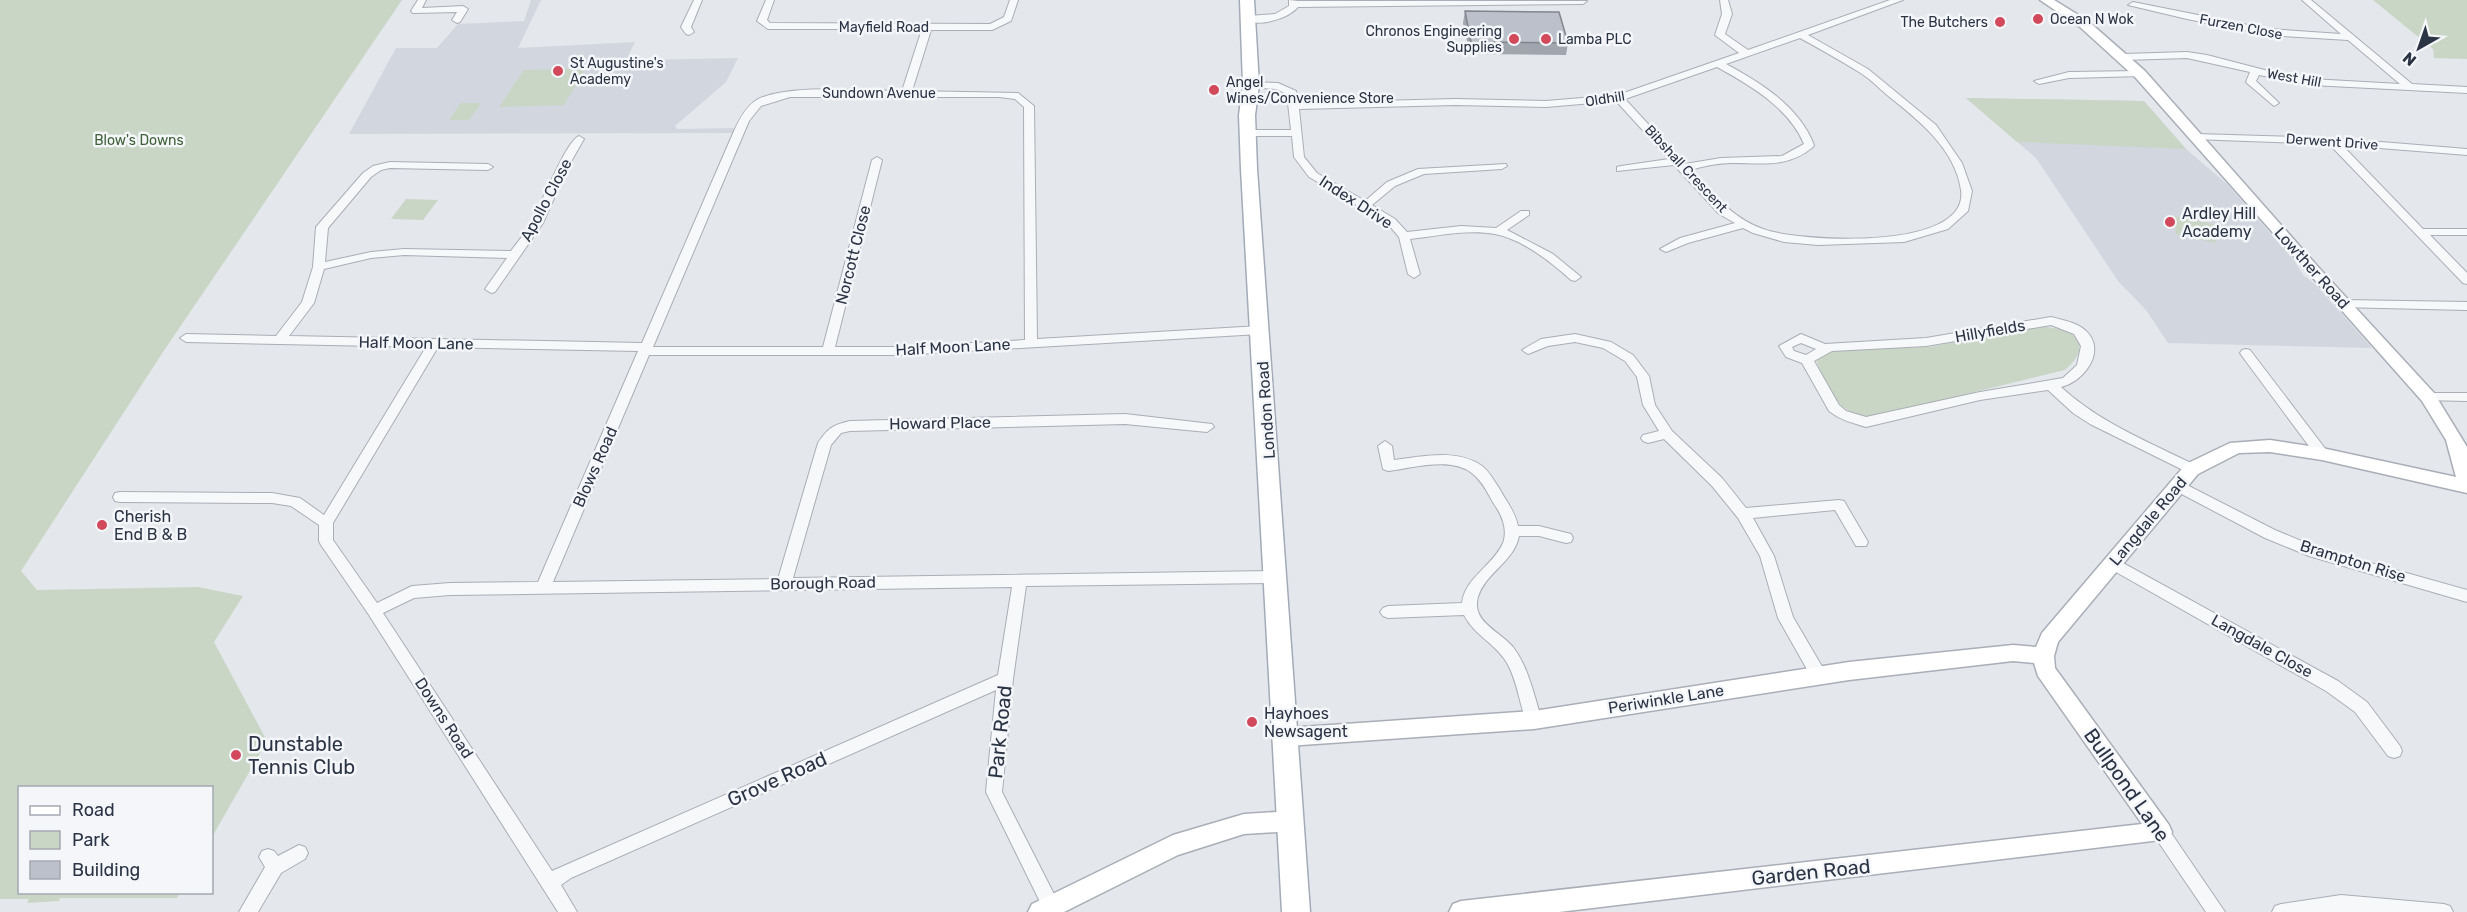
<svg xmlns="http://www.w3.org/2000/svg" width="2467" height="912" viewBox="0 0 2467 912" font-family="Rubik,sans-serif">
	<rect width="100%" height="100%" fill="#e4e7ec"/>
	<!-- built -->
	<path fill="#d2d6de" d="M531,0H541L518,48L635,42L629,54L637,60L738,58L726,82L675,126L677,129L737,128L735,133L349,134L396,48H437L458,24L524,21Z
		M1966,98L2144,101L2186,149L2227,184L2294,260L2303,275L2316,285L2372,348L2168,343L2146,310L2118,281L2036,158Z"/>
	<!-- green -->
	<path fill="#c9d6c5" d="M0,0H402L163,352L21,571L37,590L198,587L243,596L214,642L267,741L212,837V788H20V892L180,893L177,898H60L59,901L27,903L29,899H0Z
		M2373,0H2467V59L2434,58L2433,49Z
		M586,68L564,105L499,107L524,70Z
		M1966,98L2144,101L2186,149L2017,142Z
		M461,103H481L469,120H449Z
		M406,199L438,200L423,220L391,219Z
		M2174,216L2213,224L2216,243L2176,234Z
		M2041,326L2066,330L2079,339C2081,354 2076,360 2065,370L1869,418C1835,411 1829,391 1816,360L1821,353L1832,350L1929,347Z"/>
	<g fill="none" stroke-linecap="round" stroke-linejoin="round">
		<defs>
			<path id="street" d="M418,0H426L422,8L463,6L468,9L460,22L457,23L452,20L457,12L413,13L411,11Z
				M694,0H702L691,27L694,32L689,35L686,34L681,27Z
				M766,0H774L767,20L770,23L990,24L1004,17L1010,0H1018L1011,21L992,30H931L912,91L1018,93L1034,106L1037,339L1260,326L1266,330L1260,334L900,355H649L553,582L778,579L818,443C828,428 833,425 850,421L1125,414L1212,424L1214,427L1207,432L1125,424L850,431L841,433L831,445L793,578L1277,571L1282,573L1284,577L1282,581L1277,583L1026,586L1013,679L1002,792L1057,900L1060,906L1057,912H1045L986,792L996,690L571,878L561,885L577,912H558L369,615L321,545L319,541V525L291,506L272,503L120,502L115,501L113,497L115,493L120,492L272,493L300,498L324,515L426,347L186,342L180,338L186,334L276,336L302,302L313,267L316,227L363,173L373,166L390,162L488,164L493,167L488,170L390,168L381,170L371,177L328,228L325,262L371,252L404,249L511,251C518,241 527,232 532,221C541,205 566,141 579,136L584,139L568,167L543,223L495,292L491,293L485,289L507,258L404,255L371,258L324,269L314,303L289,336L642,343L734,131C739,120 745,108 755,101C782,83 867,91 902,91L922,29H768L757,21ZM790,97H999L1015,99L1024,107L1025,340L900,347H835L882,160L877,157L872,160L823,347H653L749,121L761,106ZM438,347L638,351L538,582L450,583L412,586L377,603L333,540V523ZM1012,587L998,675L552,871L383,613L414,598L450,595Z
				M1289,0L1298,1H1587L1583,4L1298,7C1288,19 1257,28 1243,19L1248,16L1275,14L1289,6Z
				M1720,0H1728L1732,14L1725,34L1748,50L1890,0H1903L1808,35L1868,69L1936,125L1962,163L1972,191L1968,211L1948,229L1904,242L1818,245L1784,242L1753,233L1743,228L1688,243L1666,252L1660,249L1680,238L1735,223L1719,214L1674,165L1617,171V167L1621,166L1669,159L1616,101L1546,107L1455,105L1299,109L1304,157L1317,173L1365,201L1387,182L1418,169L1506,164L1507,166L1502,169L1424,174L1395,186L1372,205L1395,219L1407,232L1461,226L1496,228L1521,211H1529V215L1507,230L1553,254L1581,277L1575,281L1571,280C1551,262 1522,239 1495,234C1467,229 1438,236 1410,239L1420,274L1414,278L1408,274L1399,237L1387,223L1309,177L1294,157L1292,136H1247L1242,133L1247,130H1291L1287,94L1276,89L1248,87V83L1251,82L1278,83L1296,91L1298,103L1455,99L1546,101L1618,95L1739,53L1715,35L1722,14ZM1800,38C1820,49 1840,60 1859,72C1869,78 1878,87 1887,95C1917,119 1955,148 1961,190C1970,252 1798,242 1763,229C1732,218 1712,193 1690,170C1704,166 1718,163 1732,163C1762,163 1788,168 1813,147L1814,145C1799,106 1761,83 1726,64ZM1717,67C1750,85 1789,108 1804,144L1782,156L1721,158L1685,164L1625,99Z
				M2302,0H2311L2412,84L2467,87V93L2311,85L2259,75L2256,81L2279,103L2274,106L2248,84L2246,82L2250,72L2187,58L2124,60L2119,57L2124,54L2187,52L2207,55L2276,73L2311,79L2400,84L2348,40L2268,35L2187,19L2128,5L2133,2L2268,29L2341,34Z
				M2140,71L2143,72V76L2069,78L2039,84L2034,81L2069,72Z
				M2197,134L2332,138L2467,149V155L2342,145L2423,229H2467V235H2430L2467,273V284L2463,283L2329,144L2193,139V135Z
				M2343,300L2467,302V310L2339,307L2337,304Z
				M2051,317C2062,320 2077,322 2086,331C2107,351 2084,382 2061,387C2100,423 2149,442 2197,466L2199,469L2197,472H2187L2090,424L2073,413L2048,390L1980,400L1866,427C1853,423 1840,420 1829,411L1802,363L1786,357L1779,346L1801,334L1825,344L1926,338ZM2051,325L2074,334L2081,346L2077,365L2063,378L1980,392L1866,417L1846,411L1839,405L1814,361L1832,351L1926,346ZM1801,343L1816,349L1806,355L1794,351L1792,347Z
				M1575,334L1611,342L1633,355L1649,376L1655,405L1672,431L1722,478L1746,508L1839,500L1844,501L1868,542L1866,546H1856L1835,510L1753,518L1774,556L1793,617L1827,675L1825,680L1819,681L1813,680L1778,618L1760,556L1738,518L1712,486L1664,439L1648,443L1643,441L1641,438L1643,435L1659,431L1643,405L1637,377L1625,361L1603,348L1575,342L1548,346L1528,354L1522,350L1541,339Z
				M2246,349L2250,350L2327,451L2329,454L2327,457H2317L2242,356L2240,353L2242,350Z
				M2428,393H2467V401L2423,400L2422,397Z
				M1385,441L1392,446L1394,460C1421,457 1457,448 1482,466C1489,471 1494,481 1499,488C1506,501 1515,511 1518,526H1539L1571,534L1573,538L1571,542L1566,543L1539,536H1519C1514,562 1485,573 1478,597C1471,622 1500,631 1513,647C1529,668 1534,696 1542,720L1540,725L1534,727L1528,725C1519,705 1518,682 1507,663C1496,644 1474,635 1464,615L1388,618L1383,616L1380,612L1383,608L1388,606L1462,603C1465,577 1493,566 1503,543C1508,530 1502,515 1494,504C1488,494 1483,482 1473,474C1452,456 1413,468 1388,471L1383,469L1378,446Z
				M2179,481L2275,530L2318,548L2467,590V602L2309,556L2265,538L2174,490L2172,486L2174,482Z
				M2112,557L2338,681L2367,702L2400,746L2402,751L2400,756L2394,758L2388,756L2355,712L2326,691L2107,567L2105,563L2107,559Z
				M2161,824L2167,827L2225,912H2206L2155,837L2152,832L2155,827Z
				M299,845L305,847L308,853L305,859L281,873L258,912H239L265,867L259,857L262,851L268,849L274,851L278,856Z
				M2341,895L2444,904L2450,906L2453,912H2272L2275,906L2281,904Z"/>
			<path id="secondary" d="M2040,0H2054L2088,21L2145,71L2319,268L2434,393L2467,447V493L2322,460L2270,452L2239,453L2198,474L2058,642L2054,656L2055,668L2169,825L2172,832L2169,839L1559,912H1449L1453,904L1461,901L2142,824L2038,676L2034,663L2013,661L1849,680L1534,729L1287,746L1279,744L1276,737L1279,730L1287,728L1534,711L1849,662L2013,645L2036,647L2042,633L2186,464L2230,443L2270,440L2322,448L2456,477L2446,440L2422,401L2135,77L2080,27Z
				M1292,811L1300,814L1303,821L1300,828L1292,831L1244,834L1178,855L1064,912H1028L1032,904L1173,835L1244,814Z"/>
			<path id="primary" d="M1240,0H1254L1259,85L1255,115L1257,169L1310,912H1282L1241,169L1239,115L1243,85Z"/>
		</defs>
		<!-- street casing -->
		<use href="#street" stroke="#a9aeb7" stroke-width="2"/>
		<!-- secondary casing -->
		<use href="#secondary" stroke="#a9aeb7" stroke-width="3"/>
		<!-- primary casing -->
		<use href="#primary" stroke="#a3abb8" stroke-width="3"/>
		<!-- street -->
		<use href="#street" fill="#f7f8fa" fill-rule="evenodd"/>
		<!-- secondary -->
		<use href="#secondary" fill="#fff" fill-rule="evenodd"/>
		<!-- primary -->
		<use href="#primary" fill="#fff" fill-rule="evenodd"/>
	</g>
	<!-- wall -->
	<path fill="#a1a5ae" d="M1465,11L1568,43L1566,55L1470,54L1463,23Z"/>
	<!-- building -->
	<path fill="#bbc0ca" stroke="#83868d" stroke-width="1.5" d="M1465,11L1559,12L1568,43L1471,42Z"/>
	<!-- markers -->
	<g fill="#d1495b" stroke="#f4f6f9" stroke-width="2">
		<circle cx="2038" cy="19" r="6"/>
		<circle cx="2000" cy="22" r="6"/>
		<circle cx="1514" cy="39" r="6"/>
		<circle cx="1546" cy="39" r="6"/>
		<circle cx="558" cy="71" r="6"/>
		<circle cx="1214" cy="90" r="6"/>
		<circle cx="2170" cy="222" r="6"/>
		<circle cx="102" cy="525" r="6"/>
		<circle cx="1252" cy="722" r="6"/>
		<circle cx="236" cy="755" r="6"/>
	</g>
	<g text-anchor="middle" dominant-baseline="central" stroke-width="5" stroke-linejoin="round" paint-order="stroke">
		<!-- far-poi labels -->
		<g font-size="14" fill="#2b3445" stroke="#f4f6f9" text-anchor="start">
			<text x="2050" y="19">Ocean N Wok</text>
			<text x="1988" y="22" text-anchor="end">The Butchers</text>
			<text x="1502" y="31" text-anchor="end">Chronos Engineering<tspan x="1502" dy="16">Supplies</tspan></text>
			<text x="1558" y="39">Lamba PLC</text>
			<text x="570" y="63">St Augustine's<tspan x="570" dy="16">Academy</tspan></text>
			<text x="1226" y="82">Angel<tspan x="1226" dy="16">Wines/Convenience Store</tspan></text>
		</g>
		<!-- far-street labels -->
		<g font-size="14" fill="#2b3445" stroke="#f4f6f9">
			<text x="884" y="27">Mayfield Road</text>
			<text transform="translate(2241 27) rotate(11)">Furzen Close</text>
			<text transform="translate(2294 78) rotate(10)">West Hill</text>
			<text x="879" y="93">Sundown Avenue</text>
			<text transform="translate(1605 99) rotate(-9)">Oldhill</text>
			<text transform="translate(2332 142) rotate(4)">Derwent Drive</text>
			<text transform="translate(1686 169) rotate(47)">Bibshall Crescent</text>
		</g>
		<!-- far-park labels -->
		<g font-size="14" fill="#3f6138" stroke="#f4f6f9">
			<text x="139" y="140">Blow's Downs</text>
		</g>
		<!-- street labels -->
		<g font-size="16" fill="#2b3445" stroke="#f4f6f9">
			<text transform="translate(546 200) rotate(-62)">Apollo Close</text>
			<text transform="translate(1356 202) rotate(33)">Index Drive</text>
			<text transform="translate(853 255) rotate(-76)">Norcott Close</text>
			<text transform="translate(2312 268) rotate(48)">Lowther Road</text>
			<text transform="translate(1990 331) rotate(-10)">Hillyfields</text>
			<text transform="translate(416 343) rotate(1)">Half Moon Lane</text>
			<text transform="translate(953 347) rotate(-3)">Half Moon Lane</text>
			<text transform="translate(1266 410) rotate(-94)">London Road</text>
			<text transform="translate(940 423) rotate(-1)">Howard Place</text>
			<text transform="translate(595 467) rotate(-66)">Blows Road</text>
			<text transform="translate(2148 521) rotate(-50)">Langdale Road</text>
			<text transform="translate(2353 561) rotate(17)">Brampton Rise</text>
			<text transform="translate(823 583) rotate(-1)">Borough Road</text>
			<text transform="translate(2262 646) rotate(29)">Langdale Close</text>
			<text transform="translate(1666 699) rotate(-9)">Periwinkle Lane</text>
			<text transform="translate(444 718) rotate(57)">Downs Road</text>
		</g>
		<!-- poi labels -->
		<g font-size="16" fill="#2b3445" stroke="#f4f6f9" text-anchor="start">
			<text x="2182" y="213">Ardley Hill<tspan x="2182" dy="18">Academy</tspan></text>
			<text x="114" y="516">Cherish<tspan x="114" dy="18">End B &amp; B</tspan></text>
			<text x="1264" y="713">Hayhoes<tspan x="1264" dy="18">Newsagent</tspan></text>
		</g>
		<!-- near-street labels -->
		<g font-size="20" fill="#2b3445" stroke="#f4f6f9">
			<text transform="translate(1000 732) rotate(-84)">Park Road</text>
			<text transform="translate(777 779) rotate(-24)">Grove Road</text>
			<text transform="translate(2127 785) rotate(55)">Bullpond Lane</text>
			<text transform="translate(1811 872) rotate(-6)">Garden Road</text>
		</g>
		<!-- near-poi labels -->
		<g font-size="20" fill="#2b3445" stroke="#f4f6f9" text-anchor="start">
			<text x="248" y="744">Dunstable<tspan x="248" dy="23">Tennis Club</tspan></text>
		</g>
	</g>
	<!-- legend -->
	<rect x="18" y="786" width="195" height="108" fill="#f4f6f9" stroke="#a4a8b1" stroke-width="1.5"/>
	<rect x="30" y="806" width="30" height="9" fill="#ffffff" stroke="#a4a8b1" stroke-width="1.5"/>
	<text x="72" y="816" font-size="18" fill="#2b3445">Road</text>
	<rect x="30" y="831" width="30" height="18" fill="#c9d6c5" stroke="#a4a8b1" stroke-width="1.5"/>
	<text x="72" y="846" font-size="18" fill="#2b3445">Park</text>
	<rect x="30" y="861" width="30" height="18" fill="#bbc0ca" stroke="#a4a8b1" stroke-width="1.5"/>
	<text x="72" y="876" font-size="18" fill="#2b3445">Building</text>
	<!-- north arrow -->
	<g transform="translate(2419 48) rotate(220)" stroke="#f4f6f9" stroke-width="4.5" paint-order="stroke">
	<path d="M0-4.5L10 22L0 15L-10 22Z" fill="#2b3445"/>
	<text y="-9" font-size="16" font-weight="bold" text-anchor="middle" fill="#2b3445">N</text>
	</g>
</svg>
